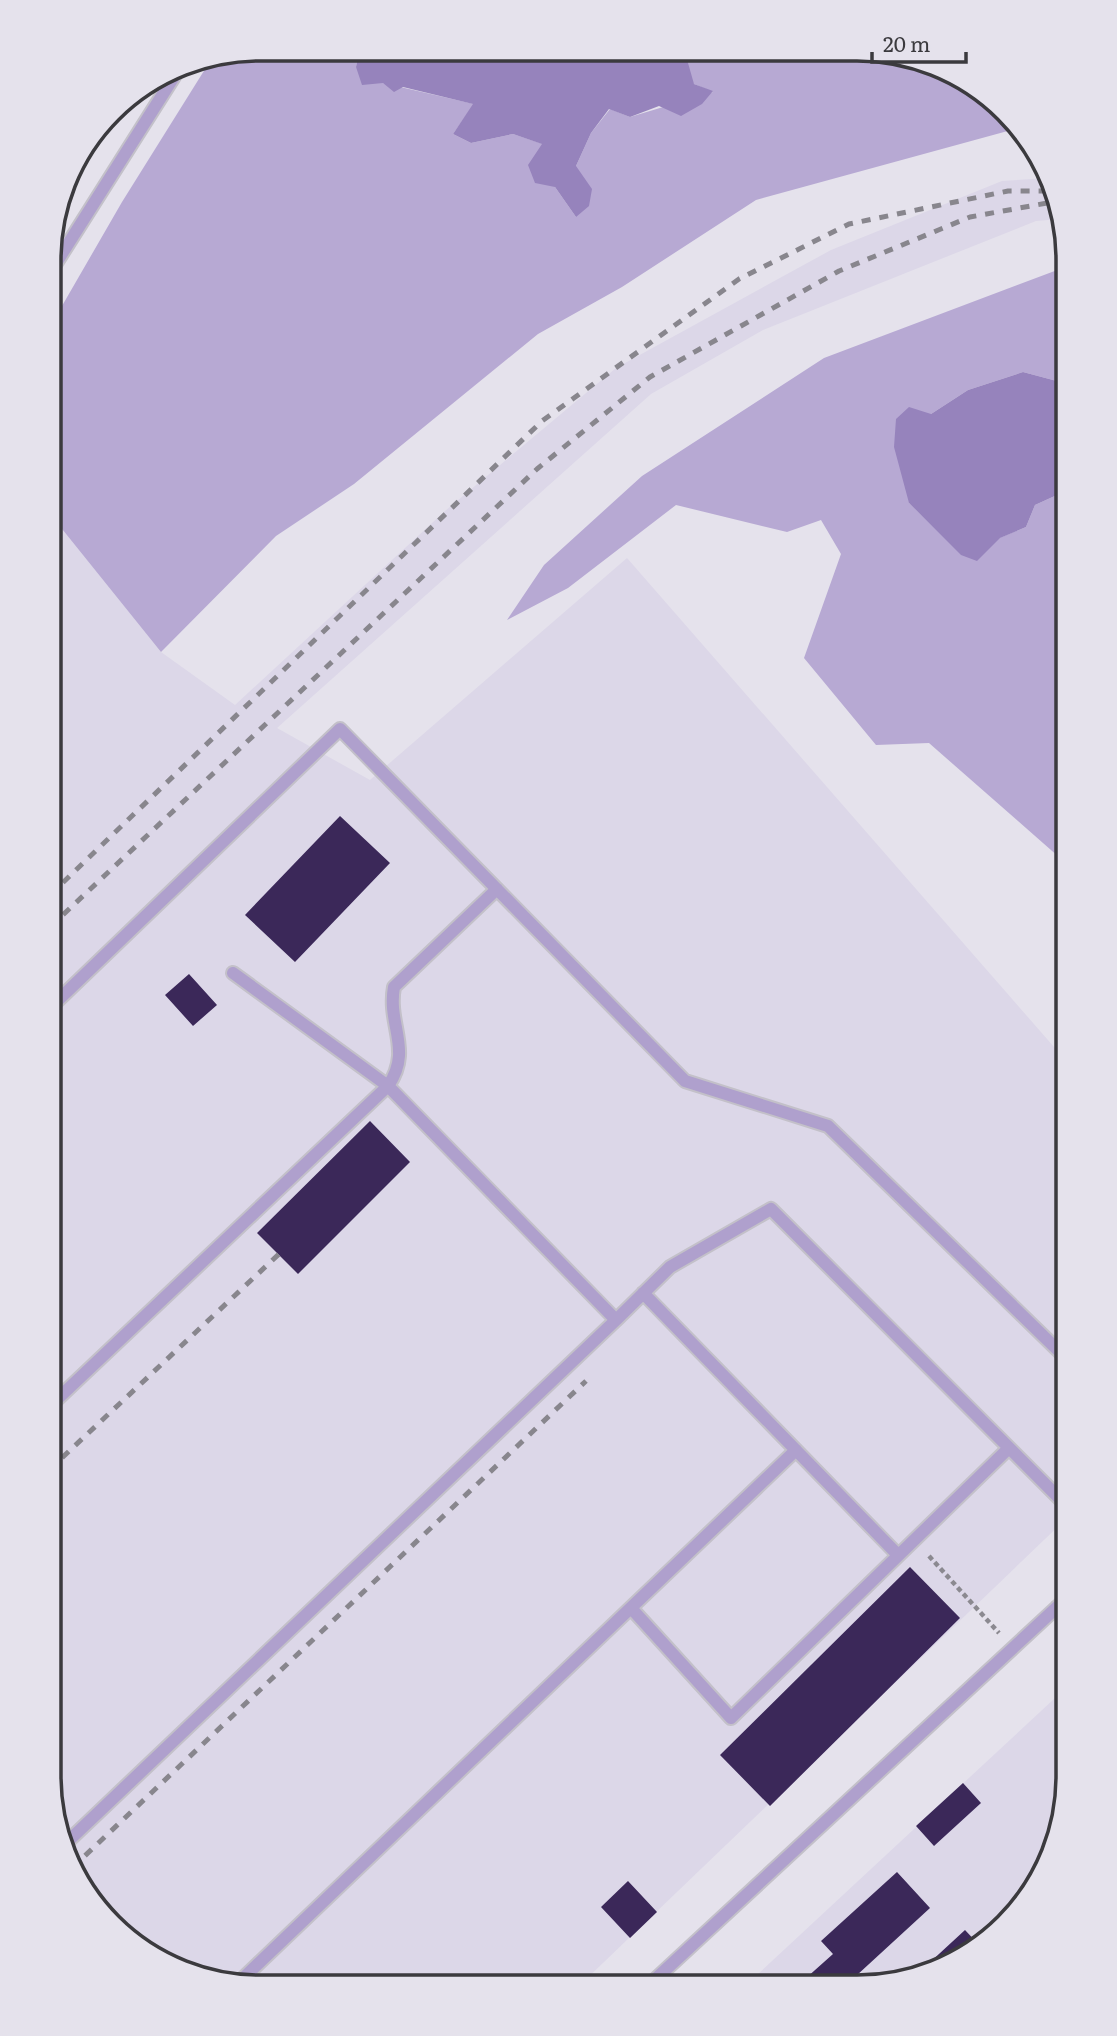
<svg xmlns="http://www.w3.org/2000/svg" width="1117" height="2036" viewBox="0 0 1117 2036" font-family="Literata,serif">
	<rect width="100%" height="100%" fill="#e5e2ec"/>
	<!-- built -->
	<path fill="#dcd7e8" d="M1048,178L1057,192L1061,219L1036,221L763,330L651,394L277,728L370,780L627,558L1068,1063V1517L579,1986L232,1985L131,1943L85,1893L60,1844L49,1776L50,514L161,652L235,705L445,511L616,368L831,250L1002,181Z
		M1055,1698L1068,1711V1790L1052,1856L1025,1904L985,1944L925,1976L857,1987H744Z"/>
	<!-- green -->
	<path fill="#b7a9d3" d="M260,49L359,50L356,67L383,83L474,104L453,134L471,143L513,134L543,144L555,187L576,217V166L591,133L610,109L630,117L713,92L694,84L647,51L898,53L996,101L1015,129L756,200L622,287L538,334L354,484L276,536L161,652L50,514L51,325L122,202L212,58Z
		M1068,266V384L1023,372L968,390L931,414L909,503L961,554L1026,527L1035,505L1068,490V865L929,743L876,745L804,658L841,554L821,520L787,532L676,505L568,588L507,620L544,565L642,476L824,358Z"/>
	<!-- water -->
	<path fill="#9683bc" d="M359,50L647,51L656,60L686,56L694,84L713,91L702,104L681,116L659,106L630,117L609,109L591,133L576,166L592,189L589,206L576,217L555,187L535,183L528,165L542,144L513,134L471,143L453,134L473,104L403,87L394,92L383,83L362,85L356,67Z
		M1023,372L1068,384V490L1035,505L1026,527L1000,538L977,561L961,555L909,503L894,447L896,419L909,407L931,414L968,390Z"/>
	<!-- building -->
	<path fill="#3b2859" d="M340,816L390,863L295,962L245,915Z
		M189,974L217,1005L193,1026L165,995Z
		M370,1121L410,1162L298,1274L257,1233Z
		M910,1567L960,1618L770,1806L720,1755Z
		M963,1783L981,1803L934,1846L916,1826Z
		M897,1872L930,1908L844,1987H796L833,1954L821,1941Z
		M628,1881L657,1912L630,1938L601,1907Z
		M965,1930L980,1946L925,1976L914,1977Z"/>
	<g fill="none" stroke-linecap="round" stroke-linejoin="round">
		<defs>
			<path id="lane" d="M51,271L182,64
				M233,973L388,1086L616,1320L670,1267L771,1209L1068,1507
				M50,1008L340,729L685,1081L828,1126L1068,1360
				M643,1293L898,1555
				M49,1407L388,1086C413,1050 387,1025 394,987L497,889
				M1057,1607L1068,1618
				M631,1608L731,1718L1009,1448
				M62,1847L616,1320
				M236,1985L796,1450
				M648,1986L1068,1597"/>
		</defs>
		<!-- lane casing -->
		<use href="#lane" stroke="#c3c0c9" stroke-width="16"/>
		<!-- path -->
		<path stroke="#8b8990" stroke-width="4.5" stroke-dasharray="5 3.5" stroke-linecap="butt" d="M929,1556L999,1633"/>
		<!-- lane -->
		<use href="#lane" stroke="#afa0cd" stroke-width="12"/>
		<!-- rail -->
		<path stroke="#88868d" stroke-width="5" stroke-dasharray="9 9" stroke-linecap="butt" d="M50,895L542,421L739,279L849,224L1008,191H1056
			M50,927L537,469L650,377L839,271L970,217L1058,201
			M49,1470L279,1254
			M72,1868L586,1381"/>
	</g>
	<!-- crop -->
	<path d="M0 0H1117V2036H0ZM260 61H857A199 199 0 0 1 1056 260V1776A199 199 0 0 1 857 1975H260A199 199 0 0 1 61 1776V260A199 199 0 0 1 260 61Z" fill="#e5e2ec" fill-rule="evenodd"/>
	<path fill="none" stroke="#3b3a3e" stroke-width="3.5" d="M260 61H857A199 199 0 0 1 1056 260V1776A199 199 0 0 1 857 1975H260A199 199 0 0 1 61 1776V260A199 199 0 0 1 260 61Z"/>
	<!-- scale -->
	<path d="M872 52v10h94v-10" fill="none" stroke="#3b3a3e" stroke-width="3.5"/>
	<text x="883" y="52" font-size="21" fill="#3b3a3e" stroke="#e5e2ec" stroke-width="5" paint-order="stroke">20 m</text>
</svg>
